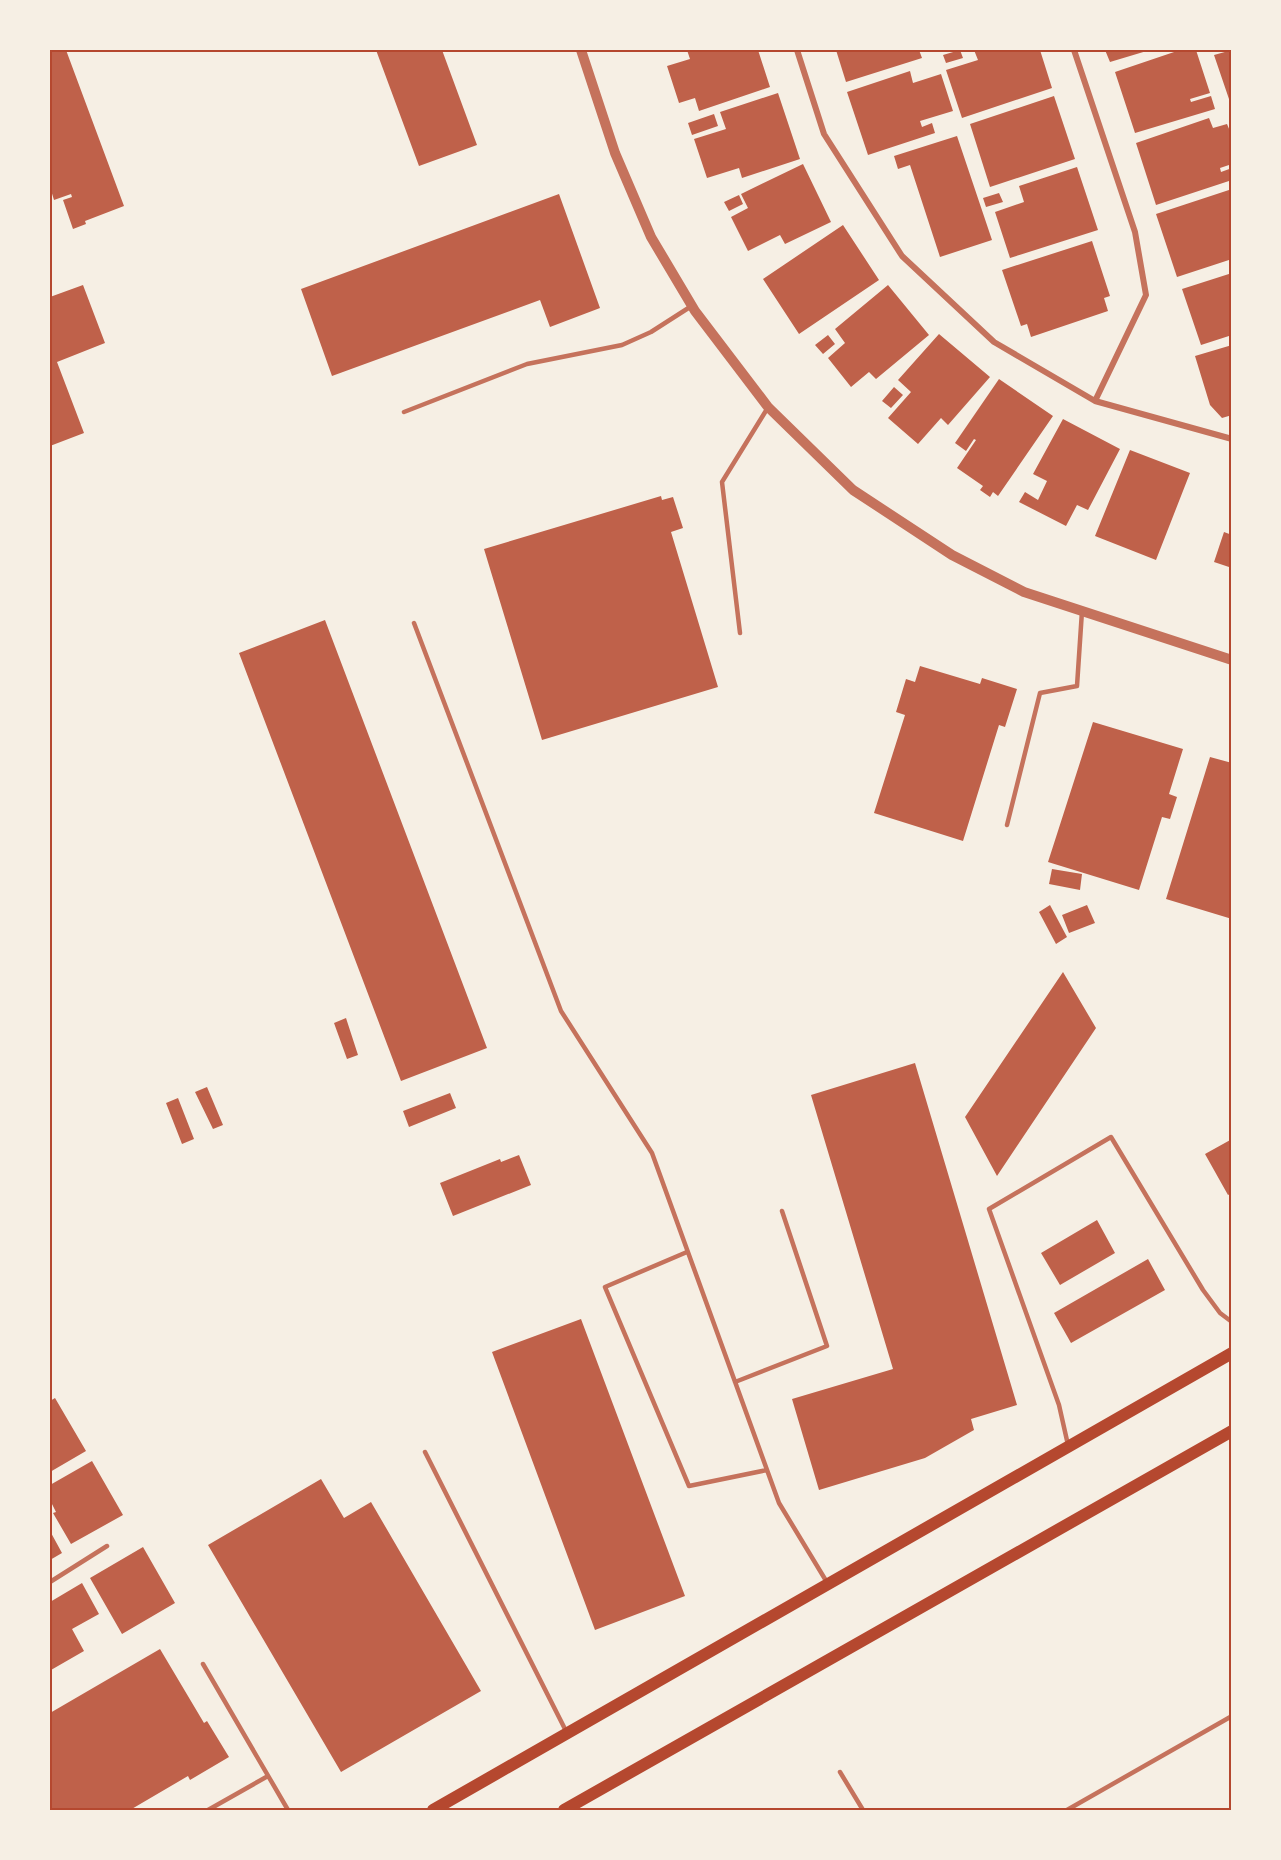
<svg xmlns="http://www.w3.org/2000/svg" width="1281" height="1860" viewBox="0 0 1281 1860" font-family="'Public Sans',sans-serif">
	<rect width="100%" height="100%" fill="#f6efe4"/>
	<!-- building -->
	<path fill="#bf614a" d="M50,50H66L124,206L85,221L86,224L73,229L63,200L72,197L71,194L54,200L50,187Z
		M376,50H442L477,145L419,166Z
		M687,50H758L770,87L699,111L695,98L679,103L667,66L690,59Z
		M836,50H919L922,58L846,82Z
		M960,50L963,58L946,63L943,55Z
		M974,50H1040L1052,88L962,118L946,70L978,60Z
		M1105,50H1150L1110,62Z
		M1180,50H1196L1210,93L1190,99L1191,102L1211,96L1215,109L1135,133L1115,72Z
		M1232,50V101L1230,102L1214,55Z
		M910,71L913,83L941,74L953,111L920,121L922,127L932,123L935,133L868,155L847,92Z
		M778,93L800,159L742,178L739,168L707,178L694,139L726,129L720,112Z
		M1054,96L1075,159L990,187L970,124Z
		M714,114L718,126L692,135L688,123Z
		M1209,118L1213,128L1227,124L1232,136V164L1220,168L1221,172L1232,168V180L1156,205L1136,143Z
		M957,136L992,240L940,257L910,165L898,169L894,156Z
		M803,164L831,222L785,244L780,235L748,251L731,217L748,208L741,194Z
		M1077,167L1098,230L1010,258L995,212L1024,202L1019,186Z
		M1232,189V259L1177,277L1156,214Z
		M999,193L1003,202L986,207L983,198Z
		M559,194L600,308L550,327L540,300L332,376L301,289Z
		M739,195L743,204L729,211L724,202Z
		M843,225L879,280L799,334L763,279Z
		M1092,241L1110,296L1104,298L1108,311L1031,337L1027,324L1021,326L1002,270Z
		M1232,273V335L1201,345L1182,289Z
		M83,285L105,343L57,362L84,433L50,446V297Z
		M888,285L929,335L876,379L869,372L851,387L828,358L845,343L835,329Z
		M939,334L990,377L948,425L941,418L918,444L888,418L911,392L898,380Z
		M828,335L835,344L823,354L815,345Z
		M1232,345V415L1222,418L1210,405L1195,356Z
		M999,379L1053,416L998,496L993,492L990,497L980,490L983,486L957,468L976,440L974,439L966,451L955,443Z
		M894,387L903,395L891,408L882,401Z
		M1063,419L1120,449L1088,510L1077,505L1066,526L1019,502L1025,492L1038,500L1047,481L1033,474Z
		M1130,450L1190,473L1156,560L1095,536Z
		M661,496L662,500L673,497L683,528L671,532L718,687L542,740L484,549Z
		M1224,532L1232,535V568L1214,562Z
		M325,620L487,1048L401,1081L239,653Z
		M920,666L980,684L982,678L1017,689L1005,727L999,725L963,841L874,813L905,715L896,712L906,679L915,682Z
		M1093,722L1183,749L1169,794L1177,797L1170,819L1162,817L1139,890L1048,862Z
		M1210,757L1232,763V919L1166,899Z
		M1052,869L1082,874L1080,890L1049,884Z
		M1050,905L1067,937L1056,944L1039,912Z
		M1087,905L1095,923L1069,933L1062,915Z
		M1063,972L1096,1028L997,1176L965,1117Z
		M346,1018L358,1055L347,1059L334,1023Z
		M915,1063L1017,1405L971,1419L974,1430L925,1458L819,1490L792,1399L893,1369L811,1095Z
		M207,1087L223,1125L213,1129L195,1092Z
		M450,1093L456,1108L409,1127L403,1111Z
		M178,1098L194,1139L182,1144L166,1103Z
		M1232,1139V1193L1228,1195L1205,1154Z
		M519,1155L531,1185L453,1216L440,1183L500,1159L501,1162Z
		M1097,1220L1115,1253L1060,1285L1041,1253Z
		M1148,1259L1165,1290L1071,1343L1054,1313Z
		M581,1319L685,1596L595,1630L492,1352Z
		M55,1398L86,1451L50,1472V1401Z
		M92,1461L123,1515L71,1544L53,1513L56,1512L50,1500V1485Z
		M321,1479L344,1518L371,1502L481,1691L341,1772L208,1545Z
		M50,1531L62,1553L50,1560Z
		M143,1547L175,1603L122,1634L90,1578Z
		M82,1583L99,1614L72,1629L84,1651L51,1670L50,1602Z
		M160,1649L204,1723L207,1721L229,1757L190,1780L188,1776L130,1810H50V1713Z"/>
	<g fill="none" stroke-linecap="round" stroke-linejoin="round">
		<!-- service -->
		<path stroke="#c5725c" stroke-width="4.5" d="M404,412L527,364L622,345L651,332L690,307
			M414,623L561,1011L652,1153L779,1503L828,1584
			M740,633L722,482L767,409
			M1007,825L1040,693L1077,686L1082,611
			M687,1252L605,1287L689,1486L767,1470
			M735,1382L827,1346L782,1211
			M1068,1445L1059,1405L989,1209L1111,1137L1203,1290L1220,1313L1232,1322
			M425,1452L566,1731
			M50,1582L107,1546
			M203,1664L288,1810
			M840,1772L863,1810
			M208,1810L268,1776
			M1067,1810L1232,1716"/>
		<!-- minor -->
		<path stroke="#c5725c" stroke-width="6" d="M797,50L824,134L902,256L994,342L1095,401L1232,439
			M1074,50L1135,232L1146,295L1095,401"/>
		<!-- tertiary -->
		<path stroke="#c5725c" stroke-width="10" d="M581,50L615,153L651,237L695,311L768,407L853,490L952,555L1024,592L1232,660"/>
		<!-- secondary -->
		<path stroke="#b5482f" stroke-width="12" d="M433,1810L1232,1353
			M564,1810L1232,1431"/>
	</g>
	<!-- border -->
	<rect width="1281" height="1860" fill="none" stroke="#f6efe4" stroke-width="102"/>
	<rect x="51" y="51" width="1179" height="1758" fill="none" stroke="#b5482f" stroke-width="2"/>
</svg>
